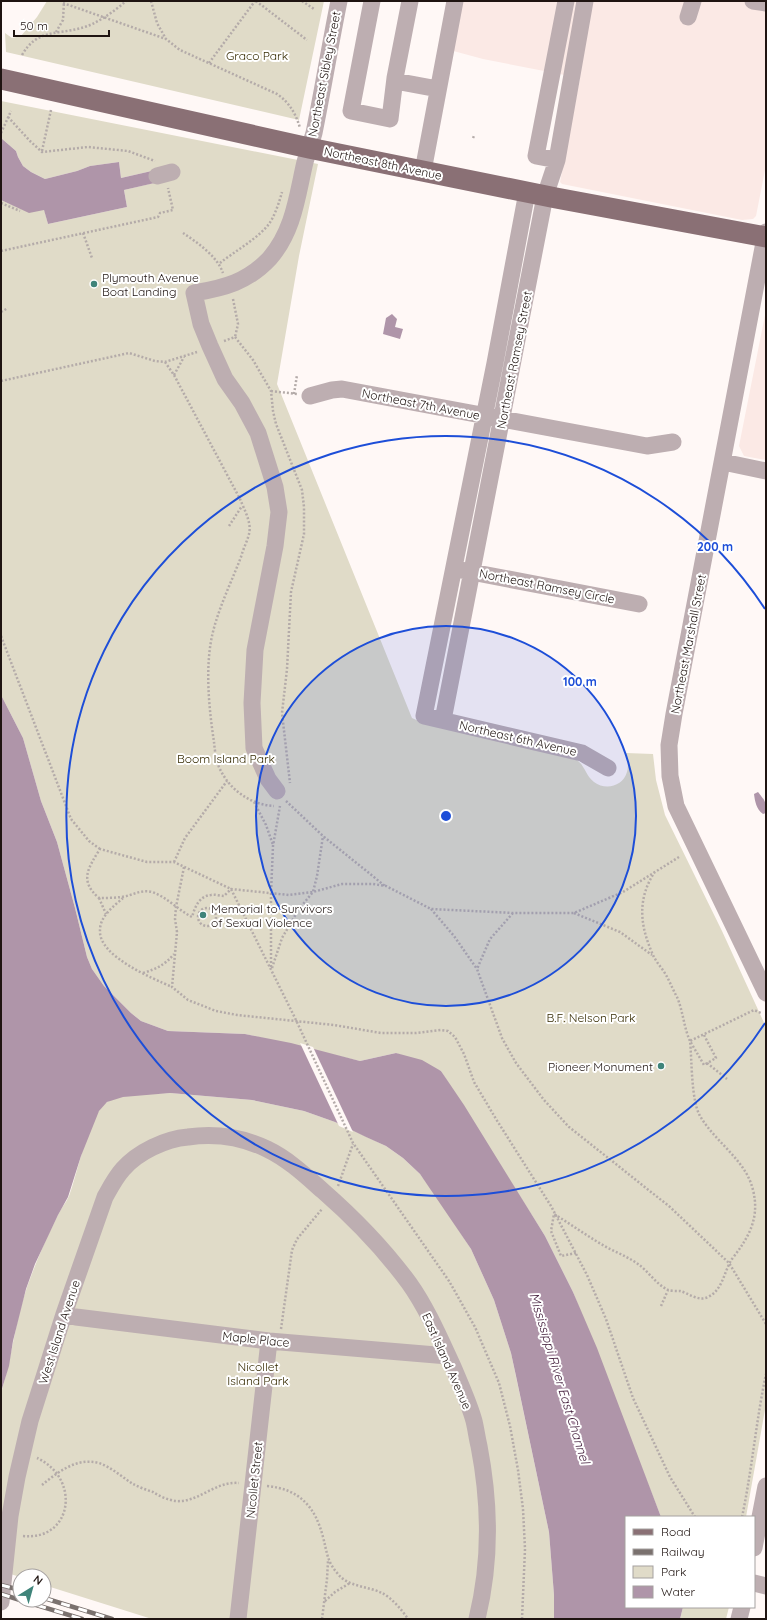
<svg xmlns="http://www.w3.org/2000/svg" width="767" height="1620" viewBox="0 0 767 1620" font-family="Quicksand,sans-serif">
	<rect width="100%" height="100%" fill="#fff8f6"/>
	<!-- built -->
	<path fill="#fbe9e5" d="M455,1H766V165L756,216L753,219L742,220L562,184L560,182L580,78L483,59L446,49Z
		M766,310V460L744,456L739,446Z"/>
	<!-- green -->
	<path fill="#e0dbc8" d="M47,1H324L299,120L6,52L5,33L12,38L21,36L37,17Z
		M1,101L318,164L299,256L277,384L412,718L423,723L577,760C585,766 586,776 594,782C606,791 623,786 627,772C629,766 627,759 626,753L653,754L656,780L665,815L722,931L766,1027V1404L746,1517H661L573,1292L545,1236L441,1071L396,1053L360,1061L245,1034L168,1031L141,1021L131,1013L104,986L92,969L87,957L75,908L57,842L41,801L23,738L1,695V200L29,212L44,209L48,224L127,207L124,190L158,182L156,170L121,178L119,162L90,166L77,171L45,179L31,172L23,166L18,157L16,151L1,138Z
		M170,1093L252,1100L304,1111L335,1122L386,1146L403,1158L420,1174L435,1194L471,1249L494,1300L511,1353L549,1532L554,1595V1619H152L44,1585V1576L20,1577L1,1571V1393C12,1358 15,1321 27,1287C36,1262 46,1238 58,1215C61,1208 66,1203 69,1196C77,1176 89,1113 107,1102C122,1093 153,1094 170,1093Z
		M683,1607H729L726,1619H680Z"/>
	<!-- water -->
	<path fill="#af95a9" d="M1,138L16,151L18,157L23,166L31,172L45,179L77,171L90,166L119,162L121,178L156,170L159,182L124,190L127,207L48,224L44,210L29,213L1,200Z
		M392,314L397,319L395,327L403,329L400,339L383,334L386,318Z
		M1,695L23,738L41,801L57,842L75,908L87,957L92,969L104,986L131,1013L141,1021L168,1031L245,1034L291,1043L360,1061L396,1053L422,1060L441,1071L464,1105L545,1236L573,1292L597,1348L661,1517H626V1607H683L680,1619H554V1595L549,1532L516,1376L511,1353L494,1300L471,1249L420,1174L403,1158L386,1146L366,1137L335,1122L304,1111L252,1100L170,1093L123,1097L107,1102L99,1111L81,1156L68,1197L58,1215L35,1264L26,1289L13,1341L9,1366L1,1392Z
		M758,792C765,801 766,801 766,813L763,814C756,809 755,801 754,794Z"/>
	<!-- pier -->
	<path fill="#fff8f6" d="M300,1043L313,1047L353,1132L339,1126Z"/>
	<g fill="none" stroke-linecap="round" stroke-linejoin="round">
		<!-- path -->
		<path stroke="#b4aba9" stroke-width="2.5" stroke-dasharray="2 2" stroke-linecap="butt" d="M151,1L157,23L166,39L180,50L277,94C289,102 296,114 300,128
			M256,1L307,40
			M302,1L314,9
			M63,3L166,39
			M56,32L63,20L64,1
			M22,55C37,29 56,35 81,28C95,25 115,11 126,1
			M209,63L255,1
			M8,117L30,141L42,152L88,147L128,151L155,161
			M1,133L11,111
			M473,138L474,136
			M42,151L51,110
			M1,203L20,211
			M83,233L92,258
			M183,233C198,243 217,256 223,273
			M1,251L158,217L160,213L173,210L168,188
			M220,263C235,251 256,240 269,224C275,215 279,203 282,192
			M233,299L238,324L235,337
			M1,312L8,308
			M235,337L253,360L271,391L273,411L276,424L302,490L304,507V534L291,592L287,669L282,713L290,783
			M224,341L235,337
			M165,362L174,375L240,499C244,509 252,523 249,534C247,542 243,549 241,557C231,583 218,609 212,636C205,669 209,709 214,742C215,751 216,763 221,771C231,791 252,805 274,806
			M174,375L184,357
			M1,381L129,353L155,361L165,362L197,352
			M271,391L297,394
			M294,394L297,375
			M229,526L242,506
			M1,636L71,819L89,841L100,849
			M286,801L323,836L385,886
			M254,802L266,825L273,845
			M174,862L185,838L227,781
			M184,867L176,907L175,919L177,932L172,987L188,1000L216,1011L237,1015L334,1025L381,1033H416L441,1030L448,1031L455,1037L464,1054L474,1082L496,1119L551,1206L587,1275L606,1319L633,1398L670,1477L695,1517
			M99,898L106,914
			M123,898C114,906 100,916 100,930C98,956 152,978 172,987
			M198 917a9 9 0 1 1 18 0a9 9 0 1 1-18 0Z
			M431,909L454,936L477,969
			M513,913L490,939L477,969L502,1038L516,1063L544,1100L569,1127L583,1138L670,1207L729,1263L766,1324
			M574,913L620,932L652,955
			M271,967V893L273,846L280,806
			M272,968L282,938L299,909L313,892L317,876L323,836
			M143,973C156,969 165,965 174,954
			M704,1035L716,1058L704,1065L690,1041L754,1010L761,1013
			M707,1063L727,1079
			M338,1186L353,1144
			M576,1253L561,1256L551,1231L554,1214C572,1225 590,1238 608,1248C618,1253 628,1257 638,1264C648,1271 656,1284 668,1290C671,1291 676,1291 680,1291C688,1293 699,1302 708,1297C723,1290 724,1271 732,1259C749,1237 760,1218 753,1190C746,1160 715,1142 700,1116C691,1100 692,1060 690,1041C684,1028 683,1011 677,997C673,990 670,982 666,975C662,968 656,962 653,955C640,926 637,900 654,873
			M661,1306L668,1290
			M281,1329L292,1250L297,1239L322,1209
			M42,1485C58,1472 77,1457 99,1463C111,1467 122,1477 133,1484C139,1487 146,1490 153,1492C159,1496 168,1500 176,1501C198,1503 215,1481 239,1483
			M267,1486C299,1489 315,1506 323,1537C327,1552 327,1562 338,1574C348,1587 368,1586 382,1593C392,1598 402,1610 408,1619
			M742,1517C752,1470 756,1421 766,1374
			M23,1536C73,1541 81,1478 37,1458
			M325,1601L335,1592L350,1583
			M322,1619L327,1579L328,1561
			M522,1619L525,1549L523,1509L518,1470L510,1426L499,1383L475,1327L449,1281L353,1143L296,1020L231,889L174,862H147L100,849C88,868 79,881 99,898C106,898 114,898 121,897C132,896 140,889 152,892C167,897 178,910 192,917C195,907 199,896 211,895C215,894 220,896 224,896L231,889L289,895L313,892L342,884H373L386,886L431,909L514,913H574L623,892L679,857"/>
		<!-- minor -->
		<path stroke="#bdaeb1" stroke-width="17" d="M372,1L351,111L390,119L395,78L410,1
			M753,1L766,3
			M688,17L693,1
			M395,81L438,89
			M557,160L536,156L566,1
			M423,171L455,1
			M157,176L172,172
			M527,192L495,363L424,716L582,753L608,768
			M766,232L674,714L669,745L670,776L676,806L766,993
			M310,396L332,390L342,389L647,446L673,442
			M723,462L766,471
			M461,570L639,604
			M443,720L545,196L557,160L585,1
			M277,791L268,779L254,748L252,703L255,650L275,546L279,512L275,487L258,433L242,403L225,379L210,346L201,324L194,293C224,288 248,282 270,258C294,230 297,196 305,162C308,152 311,143 314,133C323,89 330,45 339,1
			M64,1314L76,1317L269,1341L448,1356
			M754,1548L766,1486
			M754,1583L766,1586
			M1,1602L10,1516L17,1477L30,1421L64,1314L105,1197C110,1188 115,1178 123,1169C138,1152 165,1139 188,1137C215,1133 242,1137 267,1149C288,1159 306,1176 323,1191C355,1219 384,1249 409,1283C427,1308 441,1341 454,1369C461,1386 469,1403 474,1421C476,1429 477,1438 479,1446C490,1503 491,1562 477,1619
			M238,1619L269,1341
			M739,1619L742,1607"/>
		<!-- major -->
		<path stroke="#8a7075" stroke-width="21" d="M1,79L309,148L556,198L766,237"/>
		<defs>
			<path id="rail" d="M1,1585L20,1590
				M1,1594L20,1600
				M44,1598L112,1619
				M20,1600L82,1619"/>
		</defs>
		<!-- rail casing -->
		<use href="#rail" stroke="#7a716e" stroke-width="4.5"/>
		<!-- rail -->
		<use href="#rail" stroke="#fff" stroke-width="3" stroke-dasharray="9" stroke-linecap="butt"/>
	</g>
	<!-- distance rings -->
	<circle cx="446" cy="816" r="190" fill="#1d4ed8" fill-opacity=".12"/>
	<g fill="none" stroke="#1d4ed8" stroke-width="2">
		<circle cx="446" cy="816" r="190"/>
		<path d="M765 1023A380 380 0 1 1 765 609"/>
	</g>
	<!-- markers -->
	<g fill="#3f847a" stroke="#fff" stroke-width="1.5">
		<circle cx="94" cy="284" r="4"/>
		<circle cx="203" cy="915" r="4"/>
		<circle cx="661" cy="1066" r="4"/>
	</g>
	<g text-anchor="middle" dominant-baseline="central" stroke-width="4" stroke-linejoin="round" paint-order="stroke">
		<!-- park labels -->
		<g font-size="12" fill="#352a01" stroke="#fff">
			<text x="257" y="55">Graco Park</text>
			<text x="226" y="758">Boom Island Park</text>
			<text x="591" y="1017">B.F. Nelson Park</text>
			<text x="258" y="1366">Nicollet<tspan x="258" dy="14">Island Park</tspan></text>
		</g>
		<!-- street labels -->
		<g font-size="12" fill="#1f1411" stroke="#fff">
			<text transform="translate(324 74) rotate(-79)">Northeast Sibley Street</text>
			<text transform="translate(383 163) rotate(12)">Northeast 8th Avenue</text>
			<text transform="translate(514 360) rotate(-79)">Northeast Ramsey Street</text>
			<text transform="translate(421 404) rotate(11)">Northeast 7th Avenue</text>
			<text transform="translate(547 586) rotate(11)">Northeast Ramsey Circle</text>
			<text transform="translate(688 644) rotate(-79)">Northeast Marshall Street</text>
			<text transform="translate(518 738) rotate(13)">Northeast 6th Avenue</text>
			<text transform="translate(59 1332) rotate(-72)">West Island Avenue</text>
			<text transform="translate(256 1339) rotate(6)">Maple Place</text>
			<text transform="translate(447 1361) rotate(66)">East Island Avenue</text>
			<text transform="translate(254 1480) rotate(-84)">Nicollet Street</text>
		</g>
		<!-- poi labels -->
		<g font-size="12" fill="#1f1411" stroke="#fff" text-anchor="start">
			<text x="102" y="277">Plymouth Avenue<tspan x="102" dy="14">Boat Landing</tspan></text>
			<text x="211" y="908">Memorial to Survivors<tspan x="211" dy="14">of Sexual Violence</tspan></text>
			<text x="653" y="1066" text-anchor="end">Pioneer Monument</text>
		</g>
		<!-- water labels -->
		<g font-size="13" font-style="italic" fill="#411c3a" stroke="#fff">
			<text transform="translate(560 1378) rotate(73)">Mississippi River East Channel</text>
		</g>
	</g>
	<circle cx="446" cy="816" r="6" fill="#1d4ed8" stroke="#fff" stroke-width="2"/>
	<g font-size="12" text-anchor="middle" font-weight="bold" fill="#1d4ed8" stroke="#fff" stroke-width="4" stroke-linejoin="round" paint-order="stroke">
		<text x="715" y="551">200 m</text>
		<text x="580" y="686">100 m</text>
	</g>
	<!-- border -->
	<rect width="767" height="1620" fill="none" stroke="#1f1411" stroke-width="4"/>
	<!-- legend -->
	<rect x="625" y="1516" width="130" height="92" fill="#ffffff" stroke="#a5a1a0"/>
	<rect x="633" y="1529" width="20" height="6" fill="#8a7075" stroke="#a5a1a0"/>
	<text x="661" y="1536" font-size="12" fill="#1f1411">Road</text>
	<rect x="633" y="1549" width="20" height="6" fill="#7a716e" stroke="#a5a1a0"/>
	<text x="661" y="1556" font-size="12" fill="#1f1411">Railway</text>
	<rect x="633" y="1566" width="20" height="12" fill="#e0dbc8" stroke="#a5a1a0"/>
	<text x="661" y="1576" font-size="12" fill="#1f1411">Park</text>
	<rect x="633" y="1586" width="20" height="12" fill="#af95a9" stroke="#a5a1a0"/>
	<text x="661" y="1596" font-size="12" fill="#1f1411">Water</text>
	<!-- north arrow -->
	<g transform="translate(32 1588) rotate(37)"><circle r="19" fill="#ffffff" stroke="#a5a1a0"/>
	<path d="M0-3L7 15L0 10L-7 15Z" fill="#3f847a"/>
	<text y="-6" font-size="11" font-weight="bold" text-anchor="middle" fill="#1f1411">N</text>
	</g>
	<!-- scale -->
	<path d="M14 30v6h95v-6" fill="none" stroke="#1f1411" stroke-width="2"/>
	<text x="20" y="30" font-size="12" fill="#1f1411" stroke="#ffffff" stroke-width="3" paint-order="stroke">50 m</text>
</svg>
